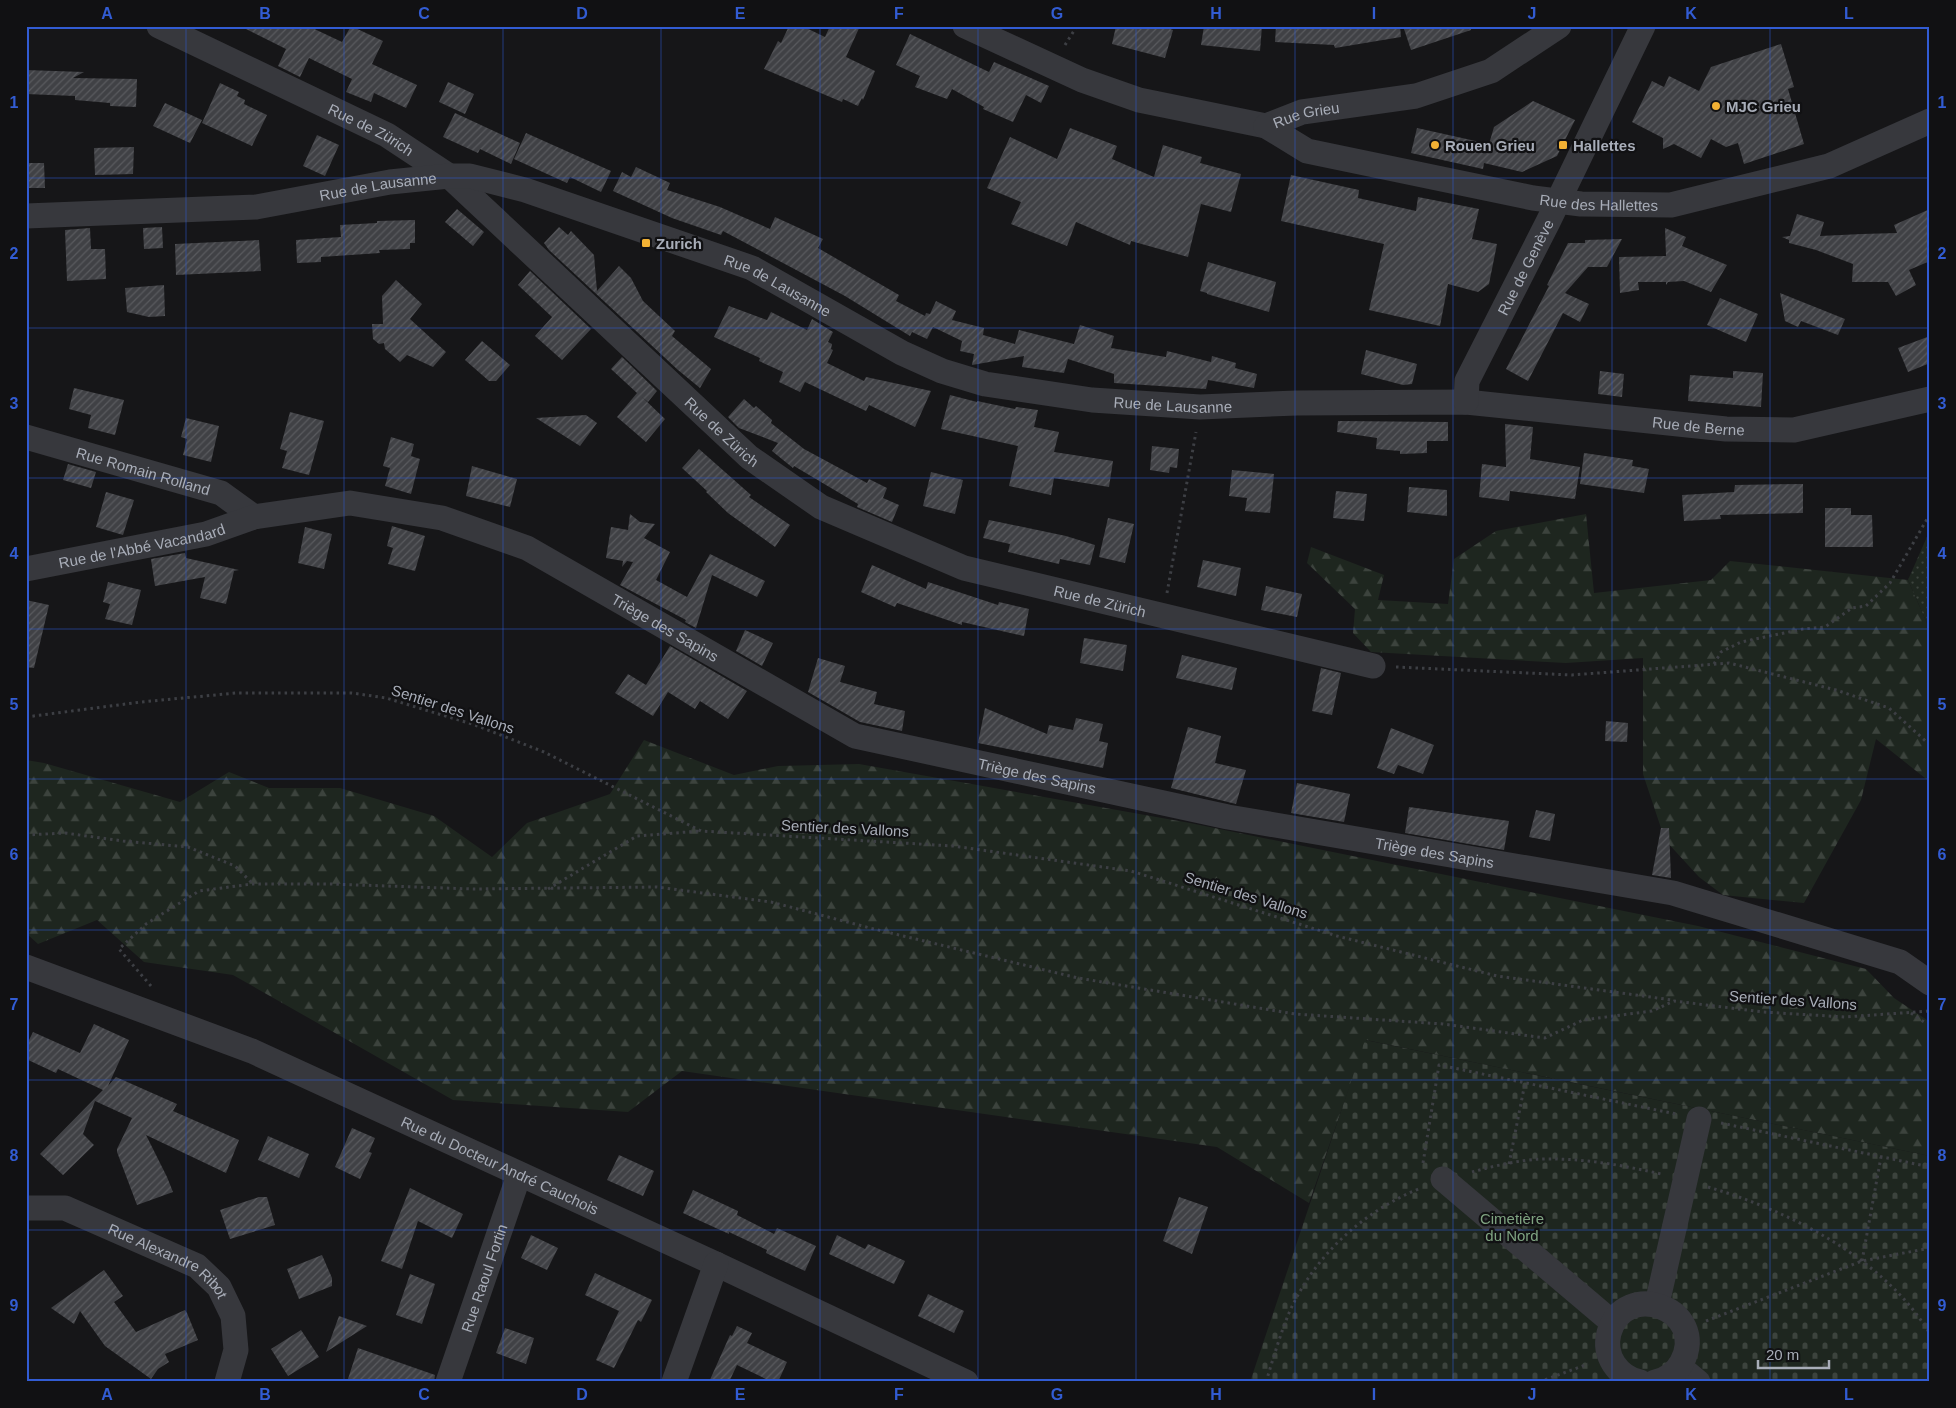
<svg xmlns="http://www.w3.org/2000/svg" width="1956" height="1408" viewBox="0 0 1956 1408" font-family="Helvetica,sans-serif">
	<defs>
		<pattern id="forest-firs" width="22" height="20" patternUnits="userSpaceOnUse" patternTransform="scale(1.25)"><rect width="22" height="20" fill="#1e261f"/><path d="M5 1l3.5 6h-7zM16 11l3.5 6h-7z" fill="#3c433d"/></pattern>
		<pattern id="cemetery-stones" width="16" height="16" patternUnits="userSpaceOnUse" patternTransform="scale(1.25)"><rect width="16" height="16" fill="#1e261f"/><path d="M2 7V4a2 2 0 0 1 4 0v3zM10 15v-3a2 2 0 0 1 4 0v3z" fill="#3c433d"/></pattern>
		<pattern id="garden-dots" width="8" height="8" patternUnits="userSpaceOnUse" patternTransform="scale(1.25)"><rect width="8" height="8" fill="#1e261f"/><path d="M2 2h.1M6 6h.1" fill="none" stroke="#3c433d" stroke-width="1.8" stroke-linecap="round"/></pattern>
		<pattern id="building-hatch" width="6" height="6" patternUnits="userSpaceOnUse" patternTransform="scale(1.25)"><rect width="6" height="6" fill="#404145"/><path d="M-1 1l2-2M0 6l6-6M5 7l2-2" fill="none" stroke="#595a5e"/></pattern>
	</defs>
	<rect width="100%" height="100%" fill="#161618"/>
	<!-- forest -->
	<path fill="url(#forest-firs)" d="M1586,514L1594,593L1711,580L1730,561L1908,580L1930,630V782L1876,739L1861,800L1804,903L1723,895L1699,877L1665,840L1643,774V658L1566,663L1371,652L1353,633L1355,609L1307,563L1311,547L1384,575L1378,600L1448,604L1454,559L1496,531Z
		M644,740L734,775L778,766L859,764L1190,823L1698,926L1866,969L1894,998L1930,1022V1156L1366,1040L1309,1203L1217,1147L682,1071L628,1112L453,1100L233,975L144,962L97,920L38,944L26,933V760L44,763L180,802L229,772L269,788H340L434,816L492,857L527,823L610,794Z"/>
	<!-- cemetery -->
	<path fill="url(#cemetery-stones)" d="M1365,1040L1930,1156V1382H1250Z"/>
	<!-- garden -->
	<path fill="url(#garden-dots)" d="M1930,530V630L1908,580Z"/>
	<!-- building -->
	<path fill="url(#building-hatch)" d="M240,26H308L342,42L351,26L383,41L372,64L417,85L406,108L374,93L371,102L346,92L352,79L309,58L300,77L278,66L286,49Z
		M789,26H802L825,37L830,26H860L846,57L875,71L863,100L862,98L858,106L843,99L842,102L764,69L778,41L781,43Z
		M1116,26H1161L1173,30L1165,58L1112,44Z
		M1204,26H1262L1260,51L1201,45Z
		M1276,26H1400L1401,37L1335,48L1334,45L1275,42Z
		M1403,26H1470L1471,30L1411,50Z
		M910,34L989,72L994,62L1049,86L1041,103L1026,95L1013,122L983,109L984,107L952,89L947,99L915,87L920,76L896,65Z
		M1781,44L1794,87L1788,89L1804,144L1744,164L1738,143L1726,147L1711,139L1701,158L1674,144L1663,149V138L1632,122L1652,81L1664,87L1669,76L1699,91L1711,67Z
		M26,70L84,72L73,78L137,79L136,107L110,106V103L75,100V96L26,94Z
		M448,82L474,94L465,114L439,102Z
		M220,83L239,92L237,96L245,100L244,104L267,115L252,146L202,123Z
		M1533,101L1575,120L1557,156L1522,172L1484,163L1483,169L1411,153L1417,128L1489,144L1494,127Z
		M165,103L202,120L190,143L153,126Z
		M455,113L520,143L511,164L480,149L478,153L443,137Z
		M1070,128L1117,146L1112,159L1154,177L1163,145L1202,157L1200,163L1241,174L1231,212L1201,204L1188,257L1131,241L1130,245L1076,222L1067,246L1011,224L1021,202L987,188L1010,137L1057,159Z
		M526,133L611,171L601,192L570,177L567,183L514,159Z
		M317,135L339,145L325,176L303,166Z
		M134,147L133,174L95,175L94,148Z
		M26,163H44L45,188H26Z
		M636,167L670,183L667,190L720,207L770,229L775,217L823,239L818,248L899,295L896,301L925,316L926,313L930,314L936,301L956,311L952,320L984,328L983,335L1015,344L1019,330L1074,344L1080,325L1114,336L1111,348L1166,357L1167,351L1211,362L1212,356L1236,363L1235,368L1257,374L1254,388L1208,380L1206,389L1114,383V374L1068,359L1064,373L1022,367L1024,356L972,365L974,354L960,351L962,341L933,327L927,339L912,332L910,336L845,296L723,231L721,235L672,218L613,191L622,172L631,177Z
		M1291,175L1359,190L1358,198L1416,211L1418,197L1479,209L1472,239L1497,244L1489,284L1478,292L1448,284L1440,326L1369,310L1384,244L1281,221Z
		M457,209L484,232L473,246L445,222Z
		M1930,209V261L1909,270L1916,285L1896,296L1888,282H1852L1853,264L1816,250L1789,243V240L1782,237L1790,236L1797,214L1824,222L1820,236L1862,234L1897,233L1894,225Z
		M415,220V243H410V249L379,250L380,253L321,257V262L297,263L296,240L341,237L340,225L377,223V221Z
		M162,227L163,248L144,249L143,228Z
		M559,227L568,235L571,231L594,255L597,291L619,266L631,278L643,301L675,331L672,336L711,369L700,388L678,370L549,250L544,243Z
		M90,228L91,249H105L106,279L67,281L65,230Z
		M1665,228L1686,237L1682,246L1727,265L1711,292L1684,281L1668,282L1666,285V282H1638L1639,290L1620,293L1619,257L1666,256Z
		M1622,239L1607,267H1588L1565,293L1589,304L1580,322L1563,313L1528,381L1506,369L1549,286L1547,285L1568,243H1585V240Z
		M259,240L261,271L176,275L175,244Z
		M1208,262L1276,282L1269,312L1207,294V293L1200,291Z
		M530,271L591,329L562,360L535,336L552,317L518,285Z
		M396,280L422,304L410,319L446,352L433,367L407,355L400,362L385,349L384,343L379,344L373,339L372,324H383L382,296Z
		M164,285L165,316L149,317L127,312L125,288Z
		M1780,293L1845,319L1838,335L1801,321L1798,327L1785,321Z
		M1720,298L1758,314L1746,342L1707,325Z
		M729,306L767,320L771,312L807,330L812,319L833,332L828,342L832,344L831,349L833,350L827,363L864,381L866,377L931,391L915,427L869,405L866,411L805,382L800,392L779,382L783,372L759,361L760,358L714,337Z
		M1930,336V363L1908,372L1898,348Z
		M482,341L510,365L496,381H489L465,360Z
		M1366,350L1417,364L1412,384L1403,385L1361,374Z
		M622,357L657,391L648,402L642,397L665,419L646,442L617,417L637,393L611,369Z
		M1600,371L1624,374L1622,397L1598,394Z
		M1733,371L1763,373L1761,407L1688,401L1690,375L1733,378Z
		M74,388L124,400L115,435L88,428L91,415L69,409Z
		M950,395L977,402V401L1015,409L1016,407L1038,410L1034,427L1059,432L1054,452L1113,461L1109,487L1054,478L1051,495L1009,486L1018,446L941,429Z
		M744,399L754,408L756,406L772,420L771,423L804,449L867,483L869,479L887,488L883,498L899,505L892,522L857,507L858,504L794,466L793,468L772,451L778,443L739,428L728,417Z
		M290,412L324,421L309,475L282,468L287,451L280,449Z
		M586,415L597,423L580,446L536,418Z
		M186,418L219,426L211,462L183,455L187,439L181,437Z
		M1338,421L1448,422V441H1427V453L1400,454V451L1376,449L1377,438L1337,432Z
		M1505,424L1533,427L1530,459L1580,467L1575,499L1510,491L1509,501L1479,497L1482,464L1506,467Z
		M391,437L414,444L411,456L420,459L411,494L385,486L390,468L383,466Z
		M1152,446L1179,449L1177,468L1170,467L1169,473L1150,470Z
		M699,449L751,495L749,497L790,525L775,547L728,513L706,492L707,491L682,468Z
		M1584,453L1633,460L1632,466L1649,469L1644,493L1580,484Z
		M68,464L96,472L91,488L63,480Z
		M472,466L517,479L510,507L466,496Z
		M1232,470L1274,474L1270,513L1245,511L1247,498L1229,496Z
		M931,472L963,480L955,514L923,506Z
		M1803,484V513L1720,515L1721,519L1684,521L1682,495L1734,492L1735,485Z
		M1409,487L1447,490V516L1407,512Z
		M1336,491L1367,494L1364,521L1333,518Z
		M106,492L134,500L123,535L96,527Z
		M1825,508H1851V515H1872L1873,547H1825Z
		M630,514L640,522L655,524L644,538L670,552L656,580L687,597L710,554L765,581L757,597L712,575L696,628L685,622L686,620L620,585L633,562L627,561L622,567L623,561L606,558L611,527L628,530Z
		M1108,518L1134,524L1125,563L1099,557Z
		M989,520L1066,536L1095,545L1090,565L1060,559L1059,564L1008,552L1010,544L983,538Z
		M392,526L425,536L415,571L388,564L393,548L387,546Z
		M305,527L332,534L324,569L298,563Z
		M185,553L186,558L239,570L234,571L226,604L200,598L205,577L155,586L151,559Z
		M1203,560L1241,568L1236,596L1197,587Z
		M872,565L926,589L928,582L998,605L999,602L1029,609L1024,636L962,622V625L897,603L895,607L861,592Z
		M108,582L141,590L132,625L105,619L110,604L103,602Z
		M1266,586L1302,594L1297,617L1261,610Z
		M26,600L49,605L34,668L26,667Z
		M745,630L773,643L762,666L736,651Z
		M1084,638L1127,645L1123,671L1080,663Z
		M670,646L747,691L728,719L700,701L695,709L668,692L653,716L615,693L628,674L646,685Z
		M1182,655L1237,668L1232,690L1176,678Z
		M818,658L845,666L840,682L877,692L874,704L905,711L902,731L860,722L808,692Z
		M1321,668L1341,673L1332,715L1312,711Z
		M985,708L1047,734L1049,725L1073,730L1076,718L1103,724L1099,741L1108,743L1103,768L978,743Z
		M1606,721L1628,723L1627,742L1605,741Z
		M1188,727L1221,736L1215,763L1246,770L1236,804L1171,788Z
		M1391,728L1434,745L1423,774L1398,765L1394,774L1377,768Z
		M1297,783L1350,794L1344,822L1291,813Z
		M1409,807L1509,821L1504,850L1405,833Z
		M1536,810L1555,814L1550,841L1529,837Z
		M1661,828H1669L1671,878L1652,875Z
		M94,1024L129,1040L108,1086L116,1077L177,1104L173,1111L239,1140L226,1173L146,1135L167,1177L173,1192L137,1205L117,1152V1149L132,1118L95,1101L83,1134L94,1145L63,1175L40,1154L103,1090L58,1069L56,1073L26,1059V1046L33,1032L80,1053Z
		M352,1128L375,1138L369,1152L372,1153L360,1179L335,1167Z
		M268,1136L309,1154L299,1178L258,1160Z
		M619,1155L654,1171L643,1196L607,1180Z
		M410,1188L463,1214L452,1238L418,1221L402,1269L381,1261Z
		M693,1190L738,1211L737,1215L774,1234L777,1228L816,1246L805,1271L766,1253L767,1250L729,1232V1234L683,1213Z
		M259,1197H267L275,1225L230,1239L220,1210Z
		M1179,1197L1208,1207L1192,1254L1163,1241Z
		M531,1235L558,1248L547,1270L521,1258Z
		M837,1235L865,1249L868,1244L905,1261L894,1284L829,1254Z
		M322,1255L332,1278V1286L299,1299L287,1269Z
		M104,1270L123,1296L114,1302L136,1332L185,1310L187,1313L198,1340L165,1354L169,1362L158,1369L151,1379L105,1346L80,1311L74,1324L51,1308Z
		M595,1273L652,1300L641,1322L638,1320L614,1368L596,1360L619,1311L585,1295Z
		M410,1274L435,1284L422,1324L396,1315Z
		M928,1294L964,1311L954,1333L918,1316Z
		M339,1316L367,1326L326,1352Z
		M737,1326L752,1333L747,1343L787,1362L778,1382H772L737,1365L729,1382H709L730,1335L732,1336Z
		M505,1328L534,1338L526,1364L496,1353Z
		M301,1330L319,1357L288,1376L271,1349Z
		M358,1348L435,1375L434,1382H347Z"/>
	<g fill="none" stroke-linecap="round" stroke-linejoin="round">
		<!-- path -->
		<path stroke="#3d3f44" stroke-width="3" stroke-dasharray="2.5 4" stroke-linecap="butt" d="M1065,45L1077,26
			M1167,593L1196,432
			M1714,664L1721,652L1741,642L1803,629L1825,627L1852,608L1866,606L1890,583L1930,514
			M1396,667L1572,675L1729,663L1836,690L1889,708L1930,745
			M26,717L141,702L236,693H352L386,698L475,725L544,752L701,831L953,846L1131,871L1337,936L1497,976L1672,1000
			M26,835L65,833L123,841L188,847L235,866L252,883
			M548,889L637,836L700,831
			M151,986L119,949L146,924L199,891L252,884H330L473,889L657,887L771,902L870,928L1078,978L1295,1014L1443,1024L1545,1038L1583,1020L1652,1011L1674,1001L1763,1012L1845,1017L1930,1011
			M1911,1013L1924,1022L1930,1021
			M1721,1123L1930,1167
			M1423,1163L1439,1065L1676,1114
			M1509,1164L1525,1083
			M1472,1172C1494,1166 1519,1160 1541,1159C1582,1158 1622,1165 1661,1174
			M1708,1187C1790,1211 1885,1259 1930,1334
			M1862,1261L1881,1157
			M1706,1321L1862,1261L1930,1248
			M1266,1382C1273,1359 1280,1335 1289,1313C1314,1256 1363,1211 1421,1188
			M1539,1382L1588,1364"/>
		<!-- minor -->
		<g stroke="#37383d" stroke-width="25">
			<path id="s1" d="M159,26L387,135L449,176L749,457L821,507L964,568L1373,666"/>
			<path id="s2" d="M965,26L1082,80L1139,100L1266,126L1302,112L1416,96L1491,71L1559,26"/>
			<path id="s3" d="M1266,126L1307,151L1533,198L1581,204L1671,205L1829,166L1930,121"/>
			<path id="s4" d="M26,216L256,207L390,182L449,176H470L525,190L752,268L902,353L942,371L985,384L1092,400L1200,407L1297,403L1466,402L1726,429L1794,430L1930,399"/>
			<path id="s5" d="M1466,402L1467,381L1548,222L1643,26"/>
			<path id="s6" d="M26,437L221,493L254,517"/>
			<path id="s7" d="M26,569L206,534L254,517L350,503L442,518L527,548L855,736L1228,817L1673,893L1900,962L1930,983"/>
			<path id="s8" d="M26,967L252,1051L716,1264L966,1382"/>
			<path d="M1443,1179L1613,1323"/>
			<path id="s9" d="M26,1208H65L197,1266L219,1287L233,1316L236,1350L227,1382"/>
			<path d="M1657,1304L1699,1119"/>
			<path d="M1680,1367L1698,1382"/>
			<path id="s10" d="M448,1382L519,1175"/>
			<path d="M674,1382L716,1264"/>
			<path d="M1640,1382C1618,1377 1603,1356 1609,1333C1624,1278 1709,1309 1682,1362C1677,1372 1666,1380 1655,1382"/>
		</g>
	</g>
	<!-- grid -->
	<path fill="none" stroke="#325cd3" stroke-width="1" stroke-opacity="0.55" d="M186,26V1382M344,26V1382M503,26V1382M661,26V1382M820,26V1382M978,26V1382M1136,26V1382M1295,26V1382M1453,26V1382M1612,26V1382M1770,26V1382M26,178H1930M26,328H1930M26,478H1930M26,629H1930M26,779H1930M26,930H1930M26,1080H1930M26,1230H1930"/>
	<!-- markers -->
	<g fill="#f2b134" stroke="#111113" stroke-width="2">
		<circle cx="1716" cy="106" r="5"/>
		<circle cx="1435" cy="145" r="5"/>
		<rect x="1558" y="140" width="10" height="10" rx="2.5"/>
		<rect x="641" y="238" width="10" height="10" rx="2.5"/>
	</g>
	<g text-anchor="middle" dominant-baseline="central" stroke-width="4.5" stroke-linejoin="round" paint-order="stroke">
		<!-- poi labels -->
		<g font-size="15" font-weight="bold" fill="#a8adb8" stroke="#111113" text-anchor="start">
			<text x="1726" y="106">MJC Grieu</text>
			<text x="1445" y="145">Rouen Grieu</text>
			<text x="1573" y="145">Hallettes</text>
			<text x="656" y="243">Zurich</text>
		</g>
		<!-- street labels -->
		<g font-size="15" fill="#a8adb8" stroke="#111113">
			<text stroke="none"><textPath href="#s2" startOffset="361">Rue Grieu</textPath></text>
			<text stroke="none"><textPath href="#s1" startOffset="236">Rue de Zürich</textPath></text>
			<text stroke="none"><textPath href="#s4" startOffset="354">Rue de Lausanne</textPath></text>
			<text stroke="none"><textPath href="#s3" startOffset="345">Rue des Hallettes</textPath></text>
			<text stroke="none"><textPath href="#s5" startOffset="149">Rue de Genève</textPath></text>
			<text stroke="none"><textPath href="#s4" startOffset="774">Rue de Lausanne</textPath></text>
			<text stroke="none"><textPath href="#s4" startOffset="1194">Rue de Lausanne</textPath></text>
			<text stroke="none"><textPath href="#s4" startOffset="1721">Rue de Berne</textPath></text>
			<text stroke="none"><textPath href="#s1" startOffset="701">Rue de Zürich</textPath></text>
			<text stroke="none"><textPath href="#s6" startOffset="122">Rue Romain Rolland</textPath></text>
			<text stroke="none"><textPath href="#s7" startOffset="118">Rue de l'Abbé Vacandard</textPath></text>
			<text stroke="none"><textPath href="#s1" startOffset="1121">Rue de Zürich</textPath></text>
			<text stroke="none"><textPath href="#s7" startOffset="674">Triège des Sapins</textPath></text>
			<text transform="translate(453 709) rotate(18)">Sentier des Vallons</text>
			<text stroke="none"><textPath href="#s7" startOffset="1079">Triège des Sapins</textPath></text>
			<text transform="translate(845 828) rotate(3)">Sentier des Vallons</text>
			<text stroke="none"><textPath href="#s7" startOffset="1484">Triège des Sapins</textPath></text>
			<text transform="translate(1246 895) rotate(17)">Sentier des Vallons</text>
			<text transform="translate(1793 1000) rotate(4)">Sentier des Vallons</text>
			<text stroke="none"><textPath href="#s8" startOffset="514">Rue du Docteur André Cauchois</textPath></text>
			<text stroke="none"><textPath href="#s9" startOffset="156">Rue Alexandre Ribot</textPath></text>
			<text stroke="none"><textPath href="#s10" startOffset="110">Rue Raoul Fortin</textPath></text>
		</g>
		<!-- park labels -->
		<g font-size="15" fill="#7fa381" stroke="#111113">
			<text x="1512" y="1218">Cimetière<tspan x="1512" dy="17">du Nord</tspan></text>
		</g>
	</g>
	<!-- border -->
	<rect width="1956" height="1408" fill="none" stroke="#111113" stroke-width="55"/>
	<!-- scale -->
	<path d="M1758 1360v8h71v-8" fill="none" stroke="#a8adb8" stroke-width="2.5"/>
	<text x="1766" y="1360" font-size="15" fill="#a8adb8" stroke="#111113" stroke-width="4" paint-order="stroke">20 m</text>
	<rect x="28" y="28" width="1900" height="1352" fill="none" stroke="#325cd3" stroke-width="2"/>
	<g font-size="16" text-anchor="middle" font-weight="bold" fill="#325cd3">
		<text x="107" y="19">A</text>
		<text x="265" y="19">B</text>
		<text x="424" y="19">C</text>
		<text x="582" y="19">D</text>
		<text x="740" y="19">E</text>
		<text x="899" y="19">F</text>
		<text x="1057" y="19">G</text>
		<text x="1216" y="19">H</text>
		<text x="1374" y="19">I</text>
		<text x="1532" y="19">J</text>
		<text x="1691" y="19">K</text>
		<text x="1849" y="19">L</text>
		<text x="14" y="108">1</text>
		<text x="1942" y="108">1</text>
		<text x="14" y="259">2</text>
		<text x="1942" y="259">2</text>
		<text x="14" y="409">3</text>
		<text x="1942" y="409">3</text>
		<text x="14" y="559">4</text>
		<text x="1942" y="559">4</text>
		<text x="14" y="710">5</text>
		<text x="1942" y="710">5</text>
		<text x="14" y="860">6</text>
		<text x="1942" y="860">6</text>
		<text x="14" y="1010">7</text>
		<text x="1942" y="1010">7</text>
		<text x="14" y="1161">8</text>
		<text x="1942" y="1161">8</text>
		<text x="14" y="1311">9</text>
		<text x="1942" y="1311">9</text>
		<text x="107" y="1400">A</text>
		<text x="265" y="1400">B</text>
		<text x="424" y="1400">C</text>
		<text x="582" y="1400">D</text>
		<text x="740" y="1400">E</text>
		<text x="899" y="1400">F</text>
		<text x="1057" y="1400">G</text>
		<text x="1216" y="1400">H</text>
		<text x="1374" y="1400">I</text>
		<text x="1532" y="1400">J</text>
		<text x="1691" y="1400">K</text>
		<text x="1849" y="1400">L</text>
	</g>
</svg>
